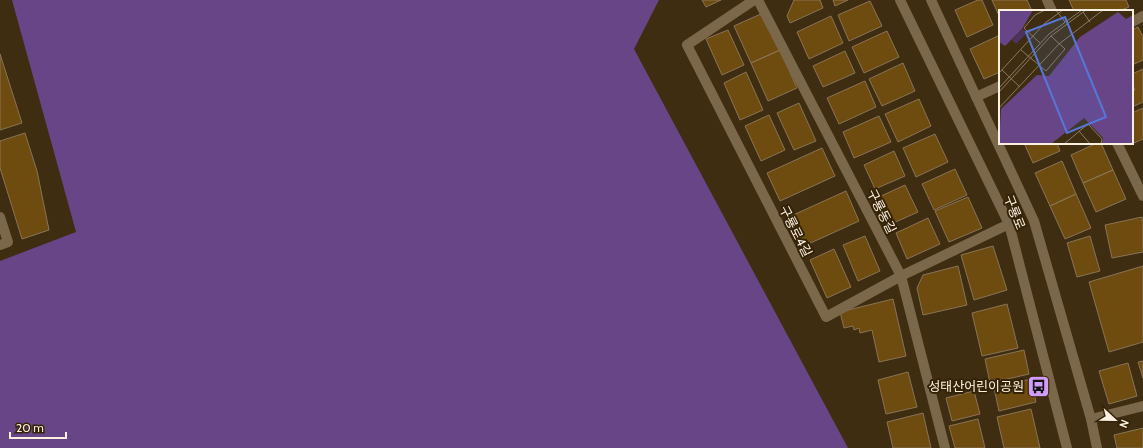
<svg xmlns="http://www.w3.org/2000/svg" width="1143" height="448" viewBox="0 0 1143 448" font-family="Cabin,'Noto Sans KR',sans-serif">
	<rect width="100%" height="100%" fill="#3e2d11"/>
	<!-- forest -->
	<path fill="#684586" d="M12,0H659L634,49L848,448H0V261L76,232Z"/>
	<!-- building -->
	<path fill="#6e4c10" stroke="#897457" d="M702,0H721L706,7Z
		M794,0H820L823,8L790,23L787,16Z
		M833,0H848L835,6Z
		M978,0H982L993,25L967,37L955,10Z
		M992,0H1027L1032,11H1000V18Z
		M1069,0H1126L1129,7L1119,11H1074Z
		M870,1L882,26L849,41L838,15Z
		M763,13L780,50L751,63L734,26Z
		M831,16L843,43L809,59L797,32Z
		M1138,27L1143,37V60L1132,65V30Z
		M728,30L744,65L722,75L706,39Z
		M887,31L899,57L864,73L852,47Z
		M1000,35V72L984,79L970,49Z
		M780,50L797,88L768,101L751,63Z
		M845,51L855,73L823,87L813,66Z
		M0,54L22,123L0,130Z
		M903,63L915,91L882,106L869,79Z
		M1143,69V102L1132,107V92L1135,90L1132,83V74Z
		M746,72L763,110L740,120L724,83Z
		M865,81L876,107L839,124L827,98Z
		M919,99L931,126L898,142L885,114Z
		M799,103L816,141L794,150L777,113Z
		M1143,108V139L1134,143L1132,140V113Z
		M769,115L785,150L761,161L745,126Z
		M879,116L891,142L854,158L843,132Z
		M25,133L37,171L49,230L22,239L0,168V141Z
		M935,134L948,162L916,177L903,148Z
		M1024,143H1057L1060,151L1033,163Z
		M1097,143H1101L1113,170L1083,183L1071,155Z
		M822,148L835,176L780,201L767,173Z
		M894,151L905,176L875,189L864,165Z
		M1062,161L1076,194L1050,206L1035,173Z
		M955,169L967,195L934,210L922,184Z
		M1113,170L1126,199L1096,212L1083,183Z
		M905,185L918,212L891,224L879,197Z
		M846,191L859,221L804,246L791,216Z
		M1076,194L1091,228L1065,239L1050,206Z
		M968,197L982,228L949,242L935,211Z
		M1142,217L1143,223V252L1112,258L1105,225Z
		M928,218L940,244L907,259L896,233Z
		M865,236L880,271L858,281L843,245Z
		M1090,236L1100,271L1077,277L1067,243Z
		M993,246L1007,290L974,300L961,255Z
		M834,249L851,287L827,298L810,260Z
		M958,266L967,305L923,315L917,288L923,275Z
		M1143,266V342L1109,352L1089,282Z
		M893,299L906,356L879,362L872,330L860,333L859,328L854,330L853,326L844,328L840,312Z
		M1007,304L1018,348L982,356L972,313Z
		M1024,350L1029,374L990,383L985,359Z
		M1143,361V378L1138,362Z
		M1128,363L1137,396L1109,404L1099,371Z
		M908,372L917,407L886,414L878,380Z
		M1031,379L1036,402L999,411L994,388Z
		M974,391L980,414L952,421L946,398Z
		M1031,409L1040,448H1004L997,417Z
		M923,413L931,448H893L887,422Z
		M978,419L985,448H955L949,426Z
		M1143,428V448H1117L1114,435Z"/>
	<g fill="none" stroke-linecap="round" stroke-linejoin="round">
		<!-- minor -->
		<path stroke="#7b684b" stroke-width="10" d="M754,0L687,45L826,317L901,276L1009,224
			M758,0L901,276L945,448
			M1047,0L1052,11
			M1132,22L1143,16
			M976,97L1000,86
			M1117,143L1143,196
			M0,217L8,242L0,245
			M1091,419L1143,406"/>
		<!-- tertiary -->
		<path stroke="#7b684b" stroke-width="10" d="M900,0L1009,224L1067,448
			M931,0L1034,221L1091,419L1097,448"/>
	</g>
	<!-- icons -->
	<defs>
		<symbol id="bus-square" viewBox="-11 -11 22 22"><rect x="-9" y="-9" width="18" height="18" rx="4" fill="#d09dff" stroke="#342306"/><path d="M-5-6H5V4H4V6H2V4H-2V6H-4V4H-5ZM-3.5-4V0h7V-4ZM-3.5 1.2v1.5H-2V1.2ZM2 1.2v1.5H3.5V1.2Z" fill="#111"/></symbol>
	</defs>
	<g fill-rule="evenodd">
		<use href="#bus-square" x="1026" y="374" width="25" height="25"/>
	</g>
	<g text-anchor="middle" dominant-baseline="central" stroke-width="4" stroke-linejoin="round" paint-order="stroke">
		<!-- street labels -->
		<g font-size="13" fill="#fcf1e1" stroke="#342306">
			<text transform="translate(882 211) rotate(63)">구룡동길</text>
			<text transform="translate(1015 212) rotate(68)">구룡로</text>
			<text transform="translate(796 231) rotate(63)">구룡로4길</text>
		</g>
		<!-- poi labels -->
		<g font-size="13" fill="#fcf1e1" stroke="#342306" text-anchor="end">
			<text x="1024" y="386">성태산어린이공원</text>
		</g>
	</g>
	<!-- overview -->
	<g transform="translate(999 10)">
		<rect width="134" height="134" fill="#3e2d11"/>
		<path d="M24,19L28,23L17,34L13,30Z" fill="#4c3361"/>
		<path d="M0,0H34L23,19L6,36L0,32ZM119,2L127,9L134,5V134H103L104,128L85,108L52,134H0L2,99L38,65L50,66L81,27Z" fill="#684586"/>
		<path fill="none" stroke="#8a7b64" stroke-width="1" d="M57,0L66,12M84,2L91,12M41,33L25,18L36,5L46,0M22,40L47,61L66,39L52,26M3,60L21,77M0,63L46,13L64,0M0,78L50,24L83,0M0,82L52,26L87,0M0,98L60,34L104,0M80,121L91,134M65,134L89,114L103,129L102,134"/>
		<path fill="#5577da" fill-opacity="0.15" stroke="#5577da" stroke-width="2" d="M66,7L107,107L68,123L27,22Z"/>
		<rect width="134" height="134" fill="none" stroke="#fcf1e1" stroke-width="2"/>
	</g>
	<!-- north arrow -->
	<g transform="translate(1115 420) rotate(112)" stroke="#342306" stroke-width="3" paint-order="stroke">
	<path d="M0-3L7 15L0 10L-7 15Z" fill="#fcf1e1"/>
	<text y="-6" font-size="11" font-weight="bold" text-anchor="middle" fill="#fcf1e1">N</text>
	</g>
	<!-- scale -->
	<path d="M10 432v6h56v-6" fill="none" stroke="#fcf1e1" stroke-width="2"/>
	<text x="16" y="432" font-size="12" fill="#fcf1e1" stroke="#342306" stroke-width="3" paint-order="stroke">20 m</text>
</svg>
